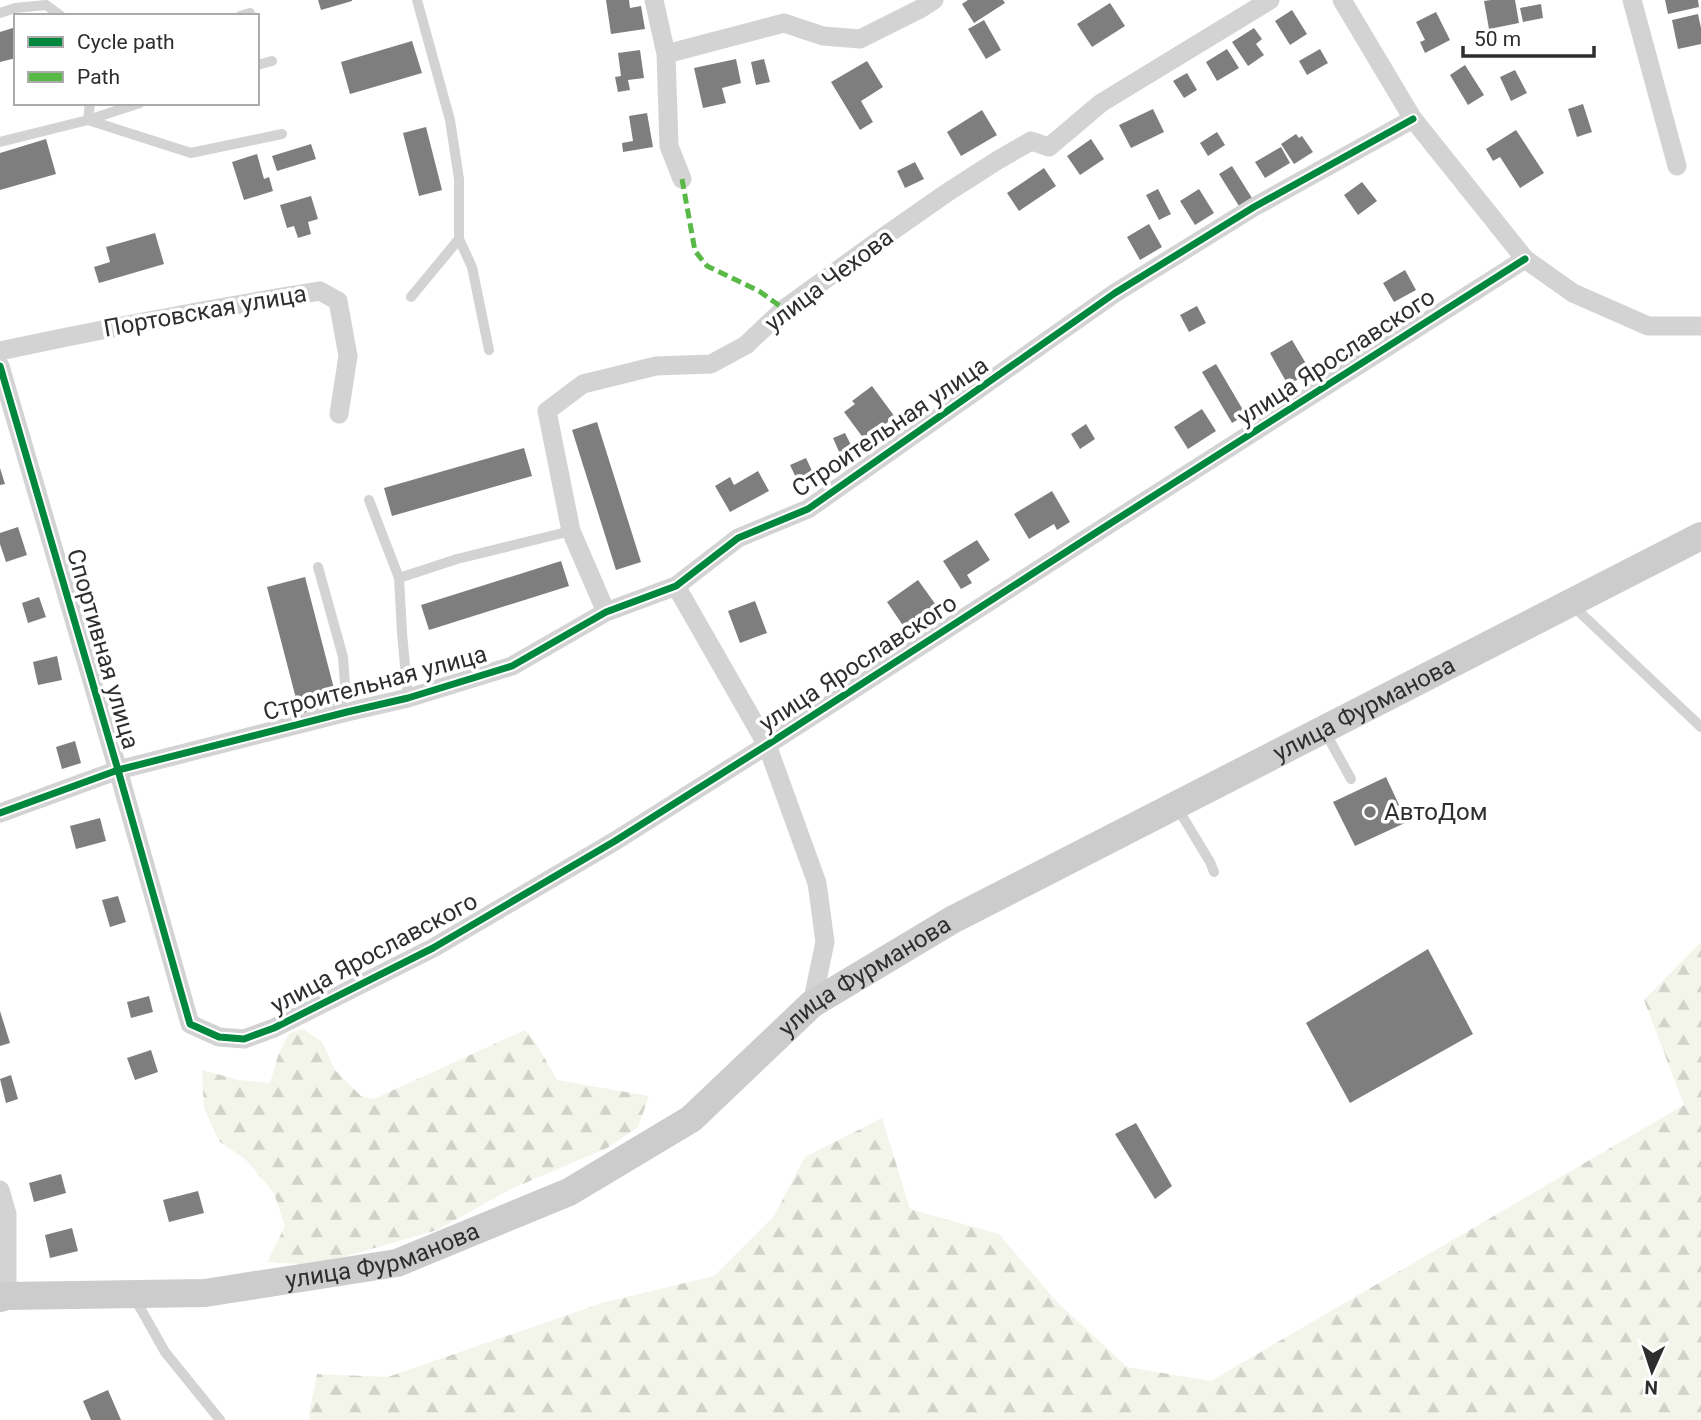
<svg xmlns="http://www.w3.org/2000/svg" width="1701" height="1420" viewBox="0 0 1701 1420" font-family="Roboto,sans-serif">
	<defs>
		<pattern id="forest-firs" width="22" height="20" patternUnits="userSpaceOnUse" patternTransform="scale(1.75)"><rect width="22" height="20" fill="#f3f5eb"/><path d="M5 1l3.5 6h-7zM16 11l3.5 6h-7z" fill="#d1d2ca"/></pattern>
	</defs>
	<rect width="100%" height="100%" fill="#fff"/>
	<!-- forest -->
	<path fill="url(#forest-firs)" d="M1701,942V1420H309V1415L317,1374L388,1377L602,1303L714,1276L774,1216L805,1157L882,1118L910,1209L999,1234L1056,1301L1127,1367L1211,1381L1684,1105L1644,1000Z
		M303,1029L322,1042L335,1070L361,1096L374,1099L525,1030L537,1045L557,1080L649,1096L638,1127L607,1148L511,1189L437,1230L316,1265L267,1262L285,1226L274,1193L246,1160L219,1141L204,1108L202,1070L239,1080L270,1083L278,1056L289,1033Z"/>
	<!-- building -->
	<path fill="#7e7e7e" d="M318,0H352V1L321,10Z
		M606,0H629L630,8L641,6L645,29L611,34Z
		M968,0H1003L1005,3L974,23L962,4Z
		M1491,0H1515L1519,23L1489,29L1484,1Z
		M1665,0H1698L1699,7L1668,14Z
		M1110,3L1125,26L1092,47L1077,24Z
		M1541,4L1543,18L1523,22L1520,8Z
		M1292,10L1307,34L1290,45L1275,21Z
		M1436,12L1450,40L1425,53L1420,42L1425,40L1416,22Z
		M1698,14L1701,28V44L1678,49L1672,20Z
		M984,20L1001,50L986,59L968,29Z
		M16,27V58L0,62V32Z
		M1254,28L1262,39L1256,44L1264,55L1248,66L1232,42Z
		M412,41L422,73L350,94L341,62Z
		M1227,49L1239,68L1217,81L1206,62Z
		M1320,49L1328,63L1307,75L1299,61Z
		M640,50L644,78L628,80L630,90L618,92L615,77L621,76L618,53Z
		M736,59L741,83L722,88L726,103L703,108L694,68Z
		M764,59L770,82L756,85L751,62Z
		M867,61L883,87L861,101L873,122L860,130L831,82Z
		M1465,65L1484,95L1468,105L1450,75Z
		M1515,70L1527,93L1511,101L1500,77Z
		M1187,73L1197,90L1184,98L1173,81Z
		M1583,104L1592,132L1577,137L1568,109Z
		M1153,109L1164,132L1131,148L1119,125Z
		M982,110L997,135L961,156L947,132Z
		M647,113L653,147L623,152L622,143L633,141L629,116Z
		M426,127L442,190L419,196L403,133Z
		M1516,130L1544,173L1520,188L1500,157L1493,161L1486,149Z
		M1217,132L1225,145L1208,156L1200,143Z
		M1296,134L1299,138L1302,136L1313,152L1294,164L1281,144Z
		M46,139L56,174L0,190V153Z
		M1091,139L1104,159L1080,175L1067,156Z
		M311,144L316,159L277,171L272,156Z
		M1281,147L1290,163L1265,178L1255,162Z
		M257,154L264,179L269,177L273,191L244,200L232,162Z
		M915,162L924,179L905,188L897,171Z
		M1232,166L1252,198L1239,206L1219,174Z
		M1044,168L1056,186L1019,211L1007,193Z
		M1362,182L1377,201L1358,215L1344,195Z
		M1158,189L1171,214L1159,220L1146,195Z
		M1199,189L1214,213L1195,225L1180,201Z
		M311,196L318,219L308,222L311,234L298,238L294,226L287,228L280,205Z
		M1149,224L1162,247L1140,260L1127,237Z
		M155,233L164,264L99,283L94,267L110,262L106,247Z
		M1405,270L1416,290L1394,302L1383,283Z
		M1197,306L1206,323L1189,332L1180,315Z
		M1292,340L1311,372L1288,385L1270,353Z
		M1216,364L1246,415L1232,423L1202,372Z
		M872,386L895,417L864,439L844,412L855,404L852,401Z
		M1202,409L1216,431L1188,449L1174,427Z
		M597,422L641,562L616,570L572,430Z
		M1086,424L1095,439L1080,449L1071,434Z
		M845,433L857,457L844,463L833,438Z
		M524,448L532,476L392,516L384,488Z
		M806,458L814,475L798,482L790,465Z
		M0,468L5,484L0,485Z
		M758,471L769,491L730,512L715,486L730,477L734,485Z
		M1052,491L1070,522L1057,530L1054,524L1029,539L1014,514Z
		M18,527L27,555L6,562L0,544V533Z
		M977,540L990,560L967,575L972,583L961,589L943,561Z
		M561,561L569,586L429,630L421,605Z
		M305,577L338,704L300,714L267,587Z
		M918,580L936,605L904,627L887,602Z
		M39,597L46,617L28,623L22,603Z
		M755,601L767,633L740,643L728,611Z
		M57,656L62,680L38,685L33,662Z
		M75,741L81,763L62,769L56,747Z
		M1386,777L1407,822L1355,846L1333,802Z
		M100,818L106,841L76,849L70,826Z
		M118,896L126,922L110,927L102,900Z
		M1428,949L1473,1034L1350,1103L1306,1023Z
		M149,996L153,1012L131,1018L127,1002Z
		M0,1011L10,1043L0,1046Z
		M151,1050L158,1072L135,1080L127,1058Z
		M11,1075L18,1099L6,1103L0,1079Z
		M1136,1123L1172,1186L1155,1199L1115,1134Z
		M61,1174L66,1193L34,1202L29,1183Z
		M198,1191L204,1213L169,1222L163,1200Z
		M72,1228L78,1251L50,1258L45,1235Z
		M108,1390L121,1420H91L83,1401Z"/>
	<g fill="none" stroke-linecap="round" stroke-linejoin="round">
		<!-- lane -->
		<path stroke="#d3d3d3" stroke-width="10" d="M0,13L15,8L46,5L61,16
			M240,16L250,13
			M257,65L272,61
			M90,103L88,120L140,103
			M0,142L88,120L191,153L282,134
			M459,239L472,267L489,350
			M411,297L459,239V179L450,120L417,0
			M369,500L399,578
			M318,567L343,657L347,712
			M1572,605L1701,727
			M408,698L402,633L399,578L457,559L571,531
			M1324,730L1351,779
			M1178,809L1210,862L1214,872
			M134,1297L165,1352L220,1420"/>
		<!-- street -->
		<path stroke="#d3d3d3" stroke-width="19" d="M654,0L666,54L669,146L682,179
			M1342,0L1413,119L1525,259L1573,293L1648,326H1701
			M1632,0L1677,166
			M666,54L784,23L823,36L860,39L920,9L934,0
			M0,351C106,328 213,308 320,291L338,301L348,356L339,414
			M0,366L118,770L190,1024L219,1037L244,1039L274,1028L433,948L615,841L767,745L1100,530L1525,259
			M676,586L767,745L817,883L825,942L812,1004
			M606,612L571,531L547,411L583,384L656,366L711,364L746,345L784,309L885,236L948,192L998,160L1031,141L1049,147L1101,103L1270,0
			M0,813L118,770L347,712L408,698L512,666L606,612L676,586L738,538L808,509L1115,293L1254,207L1413,119
			M0,1190L7,1214V1296"/>
		<!-- secondary -->
		<path stroke="#ccc" stroke-width="28" id="s1" d="M0,1298L7,1296L205,1293L397,1263L569,1192L691,1119L812,1004L952,920L1701,536"/>
		<!-- quiet -->
		<path stroke="#58b947" stroke-width="5" stroke-dasharray="10 5" stroke-linecap="butt" d="M682,179L695,251L707,266L759,291L784,309"/>
		<defs>
			<path id="cycleway" d="M0,366L118,770L190,1024L219,1037L244,1039L274,1028L433,948L615,841L767,745L1100,530L1525,259
				M0,813L118,770L347,712L408,698L512,666L606,612L676,586L738,538L808,509L1115,293L1254,207L1413,119"/>
		</defs>
		<!-- cycleway casing -->
		<use href="#cycleway" stroke="#fff" stroke-width="11"/>
		<!-- cycleway -->
		<use href="#cycleway" stroke="#00873e" stroke-width="7"/>
	</g>
	<!-- markers -->
	<circle fill="#777" stroke="#fff" stroke-width="2.5" cx="1370" cy="812" r="7"/>
	<g text-anchor="middle" dominant-baseline="central" stroke-width="7" stroke-linejoin="round" paint-order="stroke">
		<!-- street labels -->
		<g font-size="24" fill="#2e2e2e" stroke="#fff">
			<text transform="translate(829 280) rotate(-37)">улица Чехова</text>
			<text transform="translate(205 311) rotate(-10)">Портовская улица</text>
			<text transform="translate(1336 357) rotate(-33)">улица Ярославского</text>
			<text transform="translate(890 427) rotate(-34)">Строительная улица</text>
			<text transform="translate(103 649) rotate(74)">Спортивная улица</text>
			<text transform="translate(858 663) rotate(-33)">улица Ярославского</text>
			<text transform="translate(375 683) rotate(-15)">Строительная улица</text>
			<text stroke="none"><textPath href="#s1" startOffset="1521">улица Фурманова</textPath></text>
			<text transform="translate(374 953) rotate(-28)">улица Ярославского</text>
			<text stroke="none"><textPath href="#s1" startOffset="954">улица Фурманова</textPath></text>
			<text stroke="none"><textPath href="#s1" startOffset="387">улица Фурманова</textPath></text>
		</g>
		<!-- poi labels -->
		<g font-size="24" fill="#2e2e2e" stroke="#fff" text-anchor="start">
			<text x="1384" y="812">АвтоДом</text>
		</g>
	</g>
	<!-- legend -->
	<rect x="14" y="14" width="245" height="91" fill="#ffffff" stroke="#ababab" stroke-width="2"/>
	<rect x="28" y="37" width="35" height="10" fill="#00873e" stroke="#ababab" stroke-width="2"/>
	<text x="77" y="49" font-size="21" fill="#2e2e2e">Cycle path</text>
	<rect x="28" y="72" width="35" height="10" fill="#58b947" stroke="#ababab" stroke-width="2"/>
	<text x="77" y="84" font-size="21" fill="#2e2e2e">Path</text>
	<!-- north arrow -->
	<g transform="translate(1652 1371) rotate(183)" stroke="#ffffff" stroke-width="5" paint-order="stroke">
	<path d="M0-5L12 26L0 18L-12 26Z" fill="#2e2e2e"/>
	<text y="-10" font-size="19" font-weight="bold" text-anchor="middle" fill="#2e2e2e">N</text>
	</g>
	<!-- scale -->
	<path d="M1463 46v10h131v-10" fill="none" stroke="#2e2e2e" stroke-width="3.5"/>
	<text x="1474" y="46" font-size="21" fill="#2e2e2e" stroke="#ffffff" stroke-width="5" paint-order="stroke">50 m</text>
</svg>
